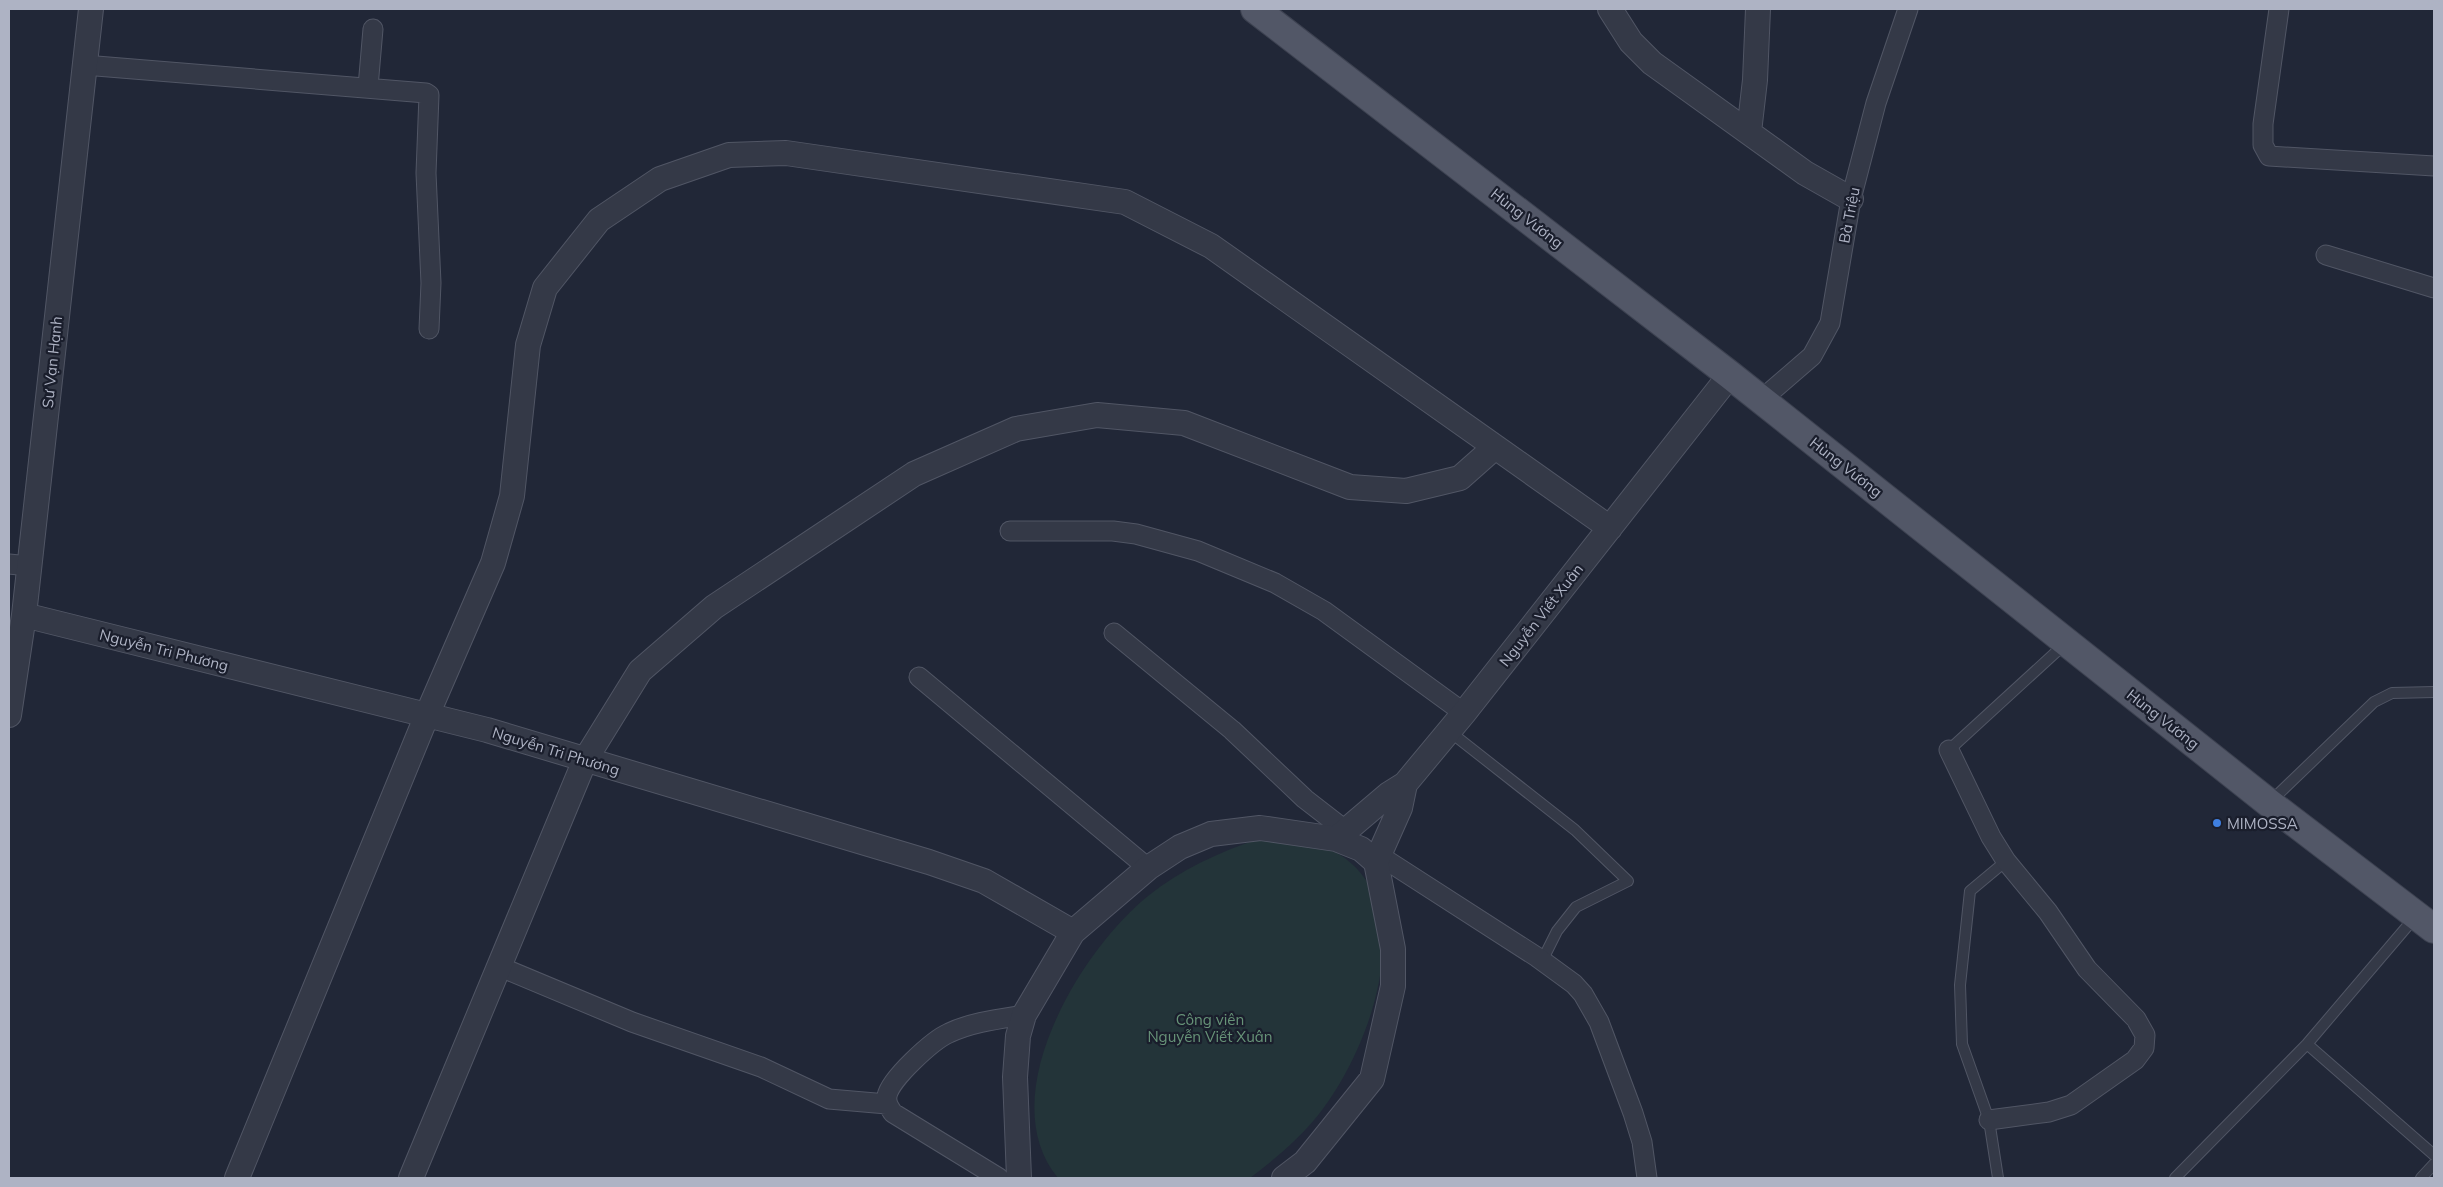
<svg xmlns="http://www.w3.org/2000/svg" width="2443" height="1187" viewBox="0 0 2443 1187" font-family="Mulish,sans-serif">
	<rect width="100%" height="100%" fill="#212737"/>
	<!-- green -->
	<path fill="#233439" d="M1259,839C1275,841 1310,840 1323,846C1430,890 1371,1049 1319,1114C1299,1139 1275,1159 1250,1178H1058C991,1097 1081,950 1148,896C1182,869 1219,852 1259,839Z"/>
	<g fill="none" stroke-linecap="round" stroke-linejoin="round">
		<defs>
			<path id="service" d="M1449,731L1575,830L1628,881L1576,907L1557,931L1542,961
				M1949,750L2067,642
				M2270,802L2374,702L2392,693L2434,692
				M2307,1044L2434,1155
				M1998,1178L1989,1120L1962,1044L1960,985L1970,891L2006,861
				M2175,1178L2307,1044L2416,916
				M2421,1178L2434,1164"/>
			<path id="minor" d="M2279,9L2263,124V145L2269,156L2434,166
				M84,65L426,93L429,95L426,173L431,283L429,329
				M368,87L373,29
				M2326,255L2434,288
				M1761,400L1812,356L1830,323L1851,199L1876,103L1908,9
				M1010,531H1113L1136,534L1198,551L1275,583L1324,611L1464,713
				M9,564L29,566
				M1114,633L1232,730L1305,799L1345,830
				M919,677L1148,868
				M1949,750L1991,837L2006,861L2048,912L2087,969L2136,1019L2145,1035L2144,1048L2135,1060L2071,1105L2049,1112L1989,1120
				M1380,856L1537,957L1574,984L1583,994L1599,1022L1633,1113L1642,1142L1647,1178
				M498,966L632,1022L761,1067L829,1099L887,1104
				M999,1178L893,1113C889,1107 886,1103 887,1096C890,1079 933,1040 949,1033C972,1022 999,1019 1024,1015"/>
			<path id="tertiary" d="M1610,9L1631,42L1652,63L1805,173L1851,199
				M1749,132L1755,80L1758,9
				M24,615L487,730L929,862L984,881L1073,932
				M9,715L24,615L91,9
				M1336,839L1389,794L1405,784L1464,713L1730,375
				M1376,862L1400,808L1405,784
				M237,1178L427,715L493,563L512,496L528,345L545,288L599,220L660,179L729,155L786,153L1125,202L1211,246L1610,528
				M411,1178L585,760L640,671L714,607L914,474L1016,429L1097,415L1184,423L1350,487L1406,491L1460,478L1495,447
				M1019,1178L1015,1077L1018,1036L1024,1015L1073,932L1148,868L1180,847L1211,834L1260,828L1336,839L1361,849L1376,862L1393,949V986L1372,1079L1305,1162L1284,1178"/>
			<path id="primary" d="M1255,9L1730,375L2269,803L2434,929"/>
		</defs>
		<!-- service casing -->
		<use href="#service" stroke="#515665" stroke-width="12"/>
		<!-- minor casing -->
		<use href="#minor" stroke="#515665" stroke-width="21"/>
		<!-- tertiary casing -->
		<use href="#tertiary" stroke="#515665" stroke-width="26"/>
		<!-- primary casing -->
		<use href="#primary" stroke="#3d4251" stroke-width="30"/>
		<!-- service -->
		<use href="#service" stroke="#343947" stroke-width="10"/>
		<!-- minor -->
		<use href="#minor" stroke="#343947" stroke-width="19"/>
		<!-- tertiary -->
		<use href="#tertiary" stroke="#343947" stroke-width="24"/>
		<!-- primary -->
		<use href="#primary" stroke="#525767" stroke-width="28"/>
	</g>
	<!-- markers -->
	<circle fill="#3f7fe0" stroke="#1a1e2c" stroke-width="2" cx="2217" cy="823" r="5"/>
	<g text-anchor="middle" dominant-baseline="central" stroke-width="4.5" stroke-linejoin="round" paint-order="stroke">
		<!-- street labels -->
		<g font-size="15" fill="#aeb3c4" stroke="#1a1e2c">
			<text transform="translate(1849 215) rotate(-79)">Bà Triệu</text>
			<text transform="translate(1527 218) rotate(38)">Hùng Vương</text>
			<text transform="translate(52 362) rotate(-84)">Sư Vạn Hạnh</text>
			<text transform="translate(1846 467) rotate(38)">Hùng Vương</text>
			<text transform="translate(1541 615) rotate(-52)">Nguyễn Viết Xuân</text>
			<text transform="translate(164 650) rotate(14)">Nguyễn Tri Phương</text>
			<text transform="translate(2163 719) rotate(38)">Hùng Vương</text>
			<text transform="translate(556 751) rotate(17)">Nguyễn Tri Phương</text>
		</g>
		<!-- poi labels -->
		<g font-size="15" fill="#aeb3c4" stroke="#1a1e2c" text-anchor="start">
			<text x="2227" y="823">MIMOSSA</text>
		</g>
		<!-- park labels -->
		<g font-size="15" fill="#679378" stroke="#1a1e2c">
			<text x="1210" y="1019">Công viên<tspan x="1210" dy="17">Nguyễn Viết Xuân</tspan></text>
		</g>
	</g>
	<!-- border -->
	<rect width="2443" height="1187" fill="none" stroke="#aeb3c4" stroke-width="20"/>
</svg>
